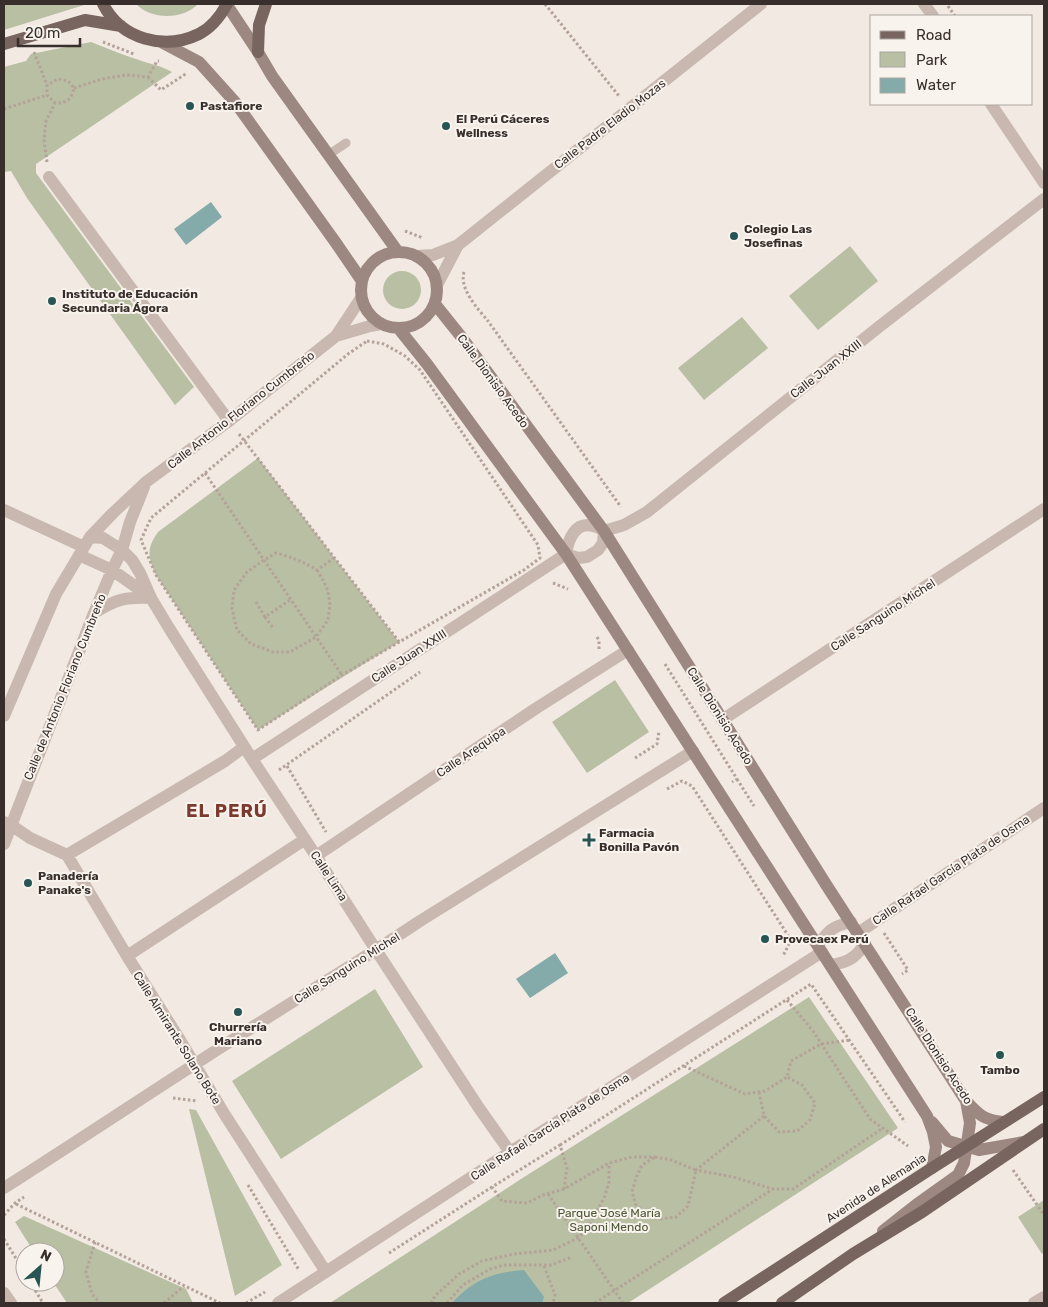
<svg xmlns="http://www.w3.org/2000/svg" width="1048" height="1307" viewBox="0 0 1048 1307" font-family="Rubik,sans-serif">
	<rect width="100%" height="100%" fill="#f1e9e2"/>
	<!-- green -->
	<path fill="#b8bfa3" d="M8,4H84V5L4,30V5Z
		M136,4H198C183,20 151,20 136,4Z
		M91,42C107,48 123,55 139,60C150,64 162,66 172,72L36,164V173L194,387L175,405L27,198L11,171L4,172V67L26,61L31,54Z
		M850,246L878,281L818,330L789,296Z
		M383 290a19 19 0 1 1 38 0a19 19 0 1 1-38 0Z
		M742,317L768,348L704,400L678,368Z
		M258,458L399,642L258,730L156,575C148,557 146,549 158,532Z
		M615,680L649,732L587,773L552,722Z
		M375,989L423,1067L281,1159L232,1081Z
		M809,997L898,1128L628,1303H330L521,1179Z
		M189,1109L196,1110L282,1265L235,1296Z
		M1044,1200V1252L1042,1254L1018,1217Z
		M24,1216L186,1289L193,1303H67L53,1282H55V1252H34L15,1222Z"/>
	<!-- water -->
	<path fill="#84aba9" d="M211,202L222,217L186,245L174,229Z
		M555,953L568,973L530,998L516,979Z
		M524,1270L544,1297L542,1303H452C473,1280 493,1272 524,1270Z"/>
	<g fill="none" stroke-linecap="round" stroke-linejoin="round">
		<!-- path -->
		<path stroke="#b4a299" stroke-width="3" stroke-dasharray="2.5 2.5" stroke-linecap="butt" d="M545,4L619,96
			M948,6L955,16
			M103,42L134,54
			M34,52L47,85V95L55,103C67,103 71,100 74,88L68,81L58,79L47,85
			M148,77L161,90L187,73
			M74,88L102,79L126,75L148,77L157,61H159
			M4,109L47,95
			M47,162L44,140L46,121L55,103
			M405,231L423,238
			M464,272C459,289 478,309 488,321L621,507
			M367,341L384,344L405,356L420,370L538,545L540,558L524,570L342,675L258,730L156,575L141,540L151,518L348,354Z
			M239,434L400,643
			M205,473L342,675
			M317,570L324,582L328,591L330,605L328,620L316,637L290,652H273L251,644L237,630L232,609L234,590L247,572L264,560L276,553C291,557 304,562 317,570L334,558
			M553,583L568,589
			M256,602L265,617L290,600
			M265,617L274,629
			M597,637L599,640V650
			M665,664L737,779L732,782
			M635,758L657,744L659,731
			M287,766L326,832
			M279,770L420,672
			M737,779L754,806
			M667,789L682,781L692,786L791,940L783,956
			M884,933L908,970L902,974
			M787,1000L813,1031L870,1119L908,1146
			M684,1066L745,1094L765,1091L787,1077L791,1061L821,1044L850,1040
			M759,1092L764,1116L779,1132L797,1131L810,1120L815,1103L802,1085L787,1077
			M173,1098L197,1101
			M764,1116L696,1170L733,1177L773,1189H793L883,1128
			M560,1145L811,984L905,1122
			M655,1157L671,1160L696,1170L688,1206L676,1217L660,1219L647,1215L636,1205L632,1192L636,1178L642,1165Z
			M1013,1170L1044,1215
			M248,1185L299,1270
			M564,1189L543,1195L527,1203L502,1201L492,1187L560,1145L567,1168L564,1189L609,1163L632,1157H655
			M548,1194L623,1303
			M16,1204L220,1303
			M4,1215L15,1203L24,1197
			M4,1239L25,1273
			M95,1242L86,1272L92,1294L100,1303
			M389,1253L492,1187
			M544,1266L555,1295L553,1303
			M30,1282L43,1303
			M164,1303L184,1286
			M246,1303L265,1292
			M431,1303L435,1296L459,1274L482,1261L514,1254L553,1250L578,1238L587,1229L605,1196L609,1182V1163
			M447,1303L463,1285L490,1269L505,1265H551L572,1257
			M595,1303L773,1189"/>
		<!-- service -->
		<path stroke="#c8b8af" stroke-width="9" d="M328,155L346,143"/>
		<!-- pedestrian -->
		<path stroke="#c8b8af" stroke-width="12" d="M49,177L229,421"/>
		<!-- minor -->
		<path stroke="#c8b8af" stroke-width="12" d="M924,4L933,16
			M991,104L1044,183
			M416,256L433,255L458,245L761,4
			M437,285L458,245
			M361,298L336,336L370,326L381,324
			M4,510L84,547
			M90,537L103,538L122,550L132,560L140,573L151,598L169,628L252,759L316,856L376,950L479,1108L510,1152
			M566,554C568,540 575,521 593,526C597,527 601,529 604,531L624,525L647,512L880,326L1044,199
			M566,554L578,558L587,557L598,550L603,543L604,531
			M79,555L112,570L149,596
			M94,613C116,599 125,597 151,598
			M4,716L56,594L90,537L113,513L146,482L229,421L336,336
			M722,720L1044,509
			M252,759L566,554
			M4,822L11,825L30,838L67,855L127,956L180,1040L225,1115L326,1272
			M4,844L94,613L112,570L122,550L130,522L144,487
			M67,855L225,761L244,747
			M316,856L535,709L628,650
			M858,933L1044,808
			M818,945C829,930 833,926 851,922
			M127,956L304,840
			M831,965C849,962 855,958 865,944
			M4,1188C81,1139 157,1088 234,1039C296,999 359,962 420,921L693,751
			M4,1293L11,1303
			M278,1303L510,1152L822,952
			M1034,1303L1044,1297"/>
		<!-- secondary -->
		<path stroke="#9c8880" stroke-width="12" d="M227,5L258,52L272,76L398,252
			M163,43L199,62L235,102L336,243L362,281
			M361 290a38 38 0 1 1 76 0a38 38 0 1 1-76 0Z
			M435,304L463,339L604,531L827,886L966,1101C979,1115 984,1120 1003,1122
			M399,329L427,364L566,554L927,1116L933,1132L936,1147L932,1168
			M932,1122L948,1141L979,1150L1024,1142
			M883,1231L916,1205L958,1175L964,1163L970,1123L966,1101"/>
		<!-- primary -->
		<path stroke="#78655f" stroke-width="12" d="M103,4C121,39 164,51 199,34C211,28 221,15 227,4
			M4,44L85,20L121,26
			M258,52L259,25L266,4
			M724,1303L932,1168L1044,1097
			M782,1303L853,1254L922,1212L1044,1129"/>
	</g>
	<!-- markers -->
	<g fill="#265554" stroke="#f9f3ee" stroke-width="2">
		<circle cx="190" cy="106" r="5"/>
		<circle cx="446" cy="126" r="5"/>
		<circle cx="734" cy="236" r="5"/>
		<circle cx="52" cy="301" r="5"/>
		<path d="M586.5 832.5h5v5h5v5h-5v5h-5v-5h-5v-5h5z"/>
		<circle cx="28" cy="883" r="5"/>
		<circle cx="765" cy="939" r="5"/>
		<circle cx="238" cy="1012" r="5"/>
		<circle cx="1000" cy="1055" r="5"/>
	</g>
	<g text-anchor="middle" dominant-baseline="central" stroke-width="4" stroke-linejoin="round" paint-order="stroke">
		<!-- poi labels -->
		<g font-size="12" font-weight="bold" fill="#382f2c" stroke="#f9f3ee" text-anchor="start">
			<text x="200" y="106">Pastafiore</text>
			<text x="456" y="119">El Perú Cáceres<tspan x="456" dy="14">Wellness</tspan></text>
			<text x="744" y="229">Colegio Las<tspan x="744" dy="14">Josefinas</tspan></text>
			<text x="62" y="294">Instituto de Educación<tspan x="62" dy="14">Secundaria Ágora</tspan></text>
			<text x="599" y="833">Farmacia<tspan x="599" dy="14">Bonilla Pavón</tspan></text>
			<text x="38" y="876">Panadería<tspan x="38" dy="14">Panake's</tspan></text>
			<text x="775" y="939">Provecaex Perú</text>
			<text x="238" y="1027" text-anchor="middle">Churrería<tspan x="238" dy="14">Mariano</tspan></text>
			<text x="1000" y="1070" text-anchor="middle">Tambo</text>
		</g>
		<!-- street labels -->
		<g font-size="12" fill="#382f2c" stroke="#f9f3ee">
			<text transform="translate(610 124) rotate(-38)">Calle Padre Eladio Mozas</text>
			<text transform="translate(826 369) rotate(-38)">Calle Juan XXIII</text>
			<text transform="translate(493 381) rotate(54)">Calle Dionisio Acedo</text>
			<text transform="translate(241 410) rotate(-38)">Calle Antonio Floriano Cumbreño</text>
			<text transform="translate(883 615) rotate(-33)">Calle Sanguino Michel</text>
			<text transform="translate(409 656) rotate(-33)">Calle Juan XXIII</text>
			<text transform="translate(65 687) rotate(-68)">Calle de Antonio Floriano Cumbreño</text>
			<text transform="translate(720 716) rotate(58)">Calle Dionisio Acedo</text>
			<text transform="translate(471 752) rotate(-34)">Calle Arequipa</text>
			<text transform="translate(951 870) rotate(-34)">Calle Rafael García Plata de Osma</text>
			<text transform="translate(329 876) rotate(57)">Calle Lima</text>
			<text transform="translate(347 968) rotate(-32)">Calle Sanguino Michel</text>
			<text transform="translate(177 1038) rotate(58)">Calle Almirante Solano Bote</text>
			<text transform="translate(939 1056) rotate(57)">Calle Dionisio Acedo</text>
			<text transform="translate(550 1127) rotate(-33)">Calle Rafael García Plata de Osma</text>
			<text transform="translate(876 1188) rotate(-33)">Avenida de Alemania</text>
		</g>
		<!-- park labels -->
		<g font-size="12" fill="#4b5433" stroke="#f9f3ee">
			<text x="609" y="1213">Parque José María<tspan x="609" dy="14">Saponi Mendo</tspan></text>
		</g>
		<!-- district labels -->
		<g font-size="18" font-weight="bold" letter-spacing="1" fill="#7e3a2e" stroke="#f9f3ee">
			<text x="227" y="811">EL PERÚ</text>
		</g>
	</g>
	<!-- border -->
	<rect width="1048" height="1307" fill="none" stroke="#382f2c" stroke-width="10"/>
	<!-- legend -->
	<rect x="870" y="15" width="162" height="90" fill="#f9f3ee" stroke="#aca5a0"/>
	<rect x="880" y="31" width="25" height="8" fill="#78655f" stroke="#aca5a0"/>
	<text x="916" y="40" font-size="15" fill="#382f2c">Road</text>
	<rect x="880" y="52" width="25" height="15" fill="#b8bfa3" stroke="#aca5a0"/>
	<text x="916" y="65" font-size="15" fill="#382f2c">Park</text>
	<rect x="880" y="78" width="25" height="15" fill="#84aba9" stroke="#aca5a0"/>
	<text x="916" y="90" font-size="15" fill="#382f2c">Water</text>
	<!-- north arrow -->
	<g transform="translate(40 1267) rotate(27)"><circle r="24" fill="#f9f3ee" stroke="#aca5a0"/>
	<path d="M0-4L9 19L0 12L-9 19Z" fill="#265554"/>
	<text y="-8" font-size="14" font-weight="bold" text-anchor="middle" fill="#382f2c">N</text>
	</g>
	<!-- scale -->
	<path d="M18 38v8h62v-8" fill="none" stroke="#382f2c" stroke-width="2.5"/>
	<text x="25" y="38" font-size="15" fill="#382f2c" stroke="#f9f3ee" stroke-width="4" paint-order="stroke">20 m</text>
</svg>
